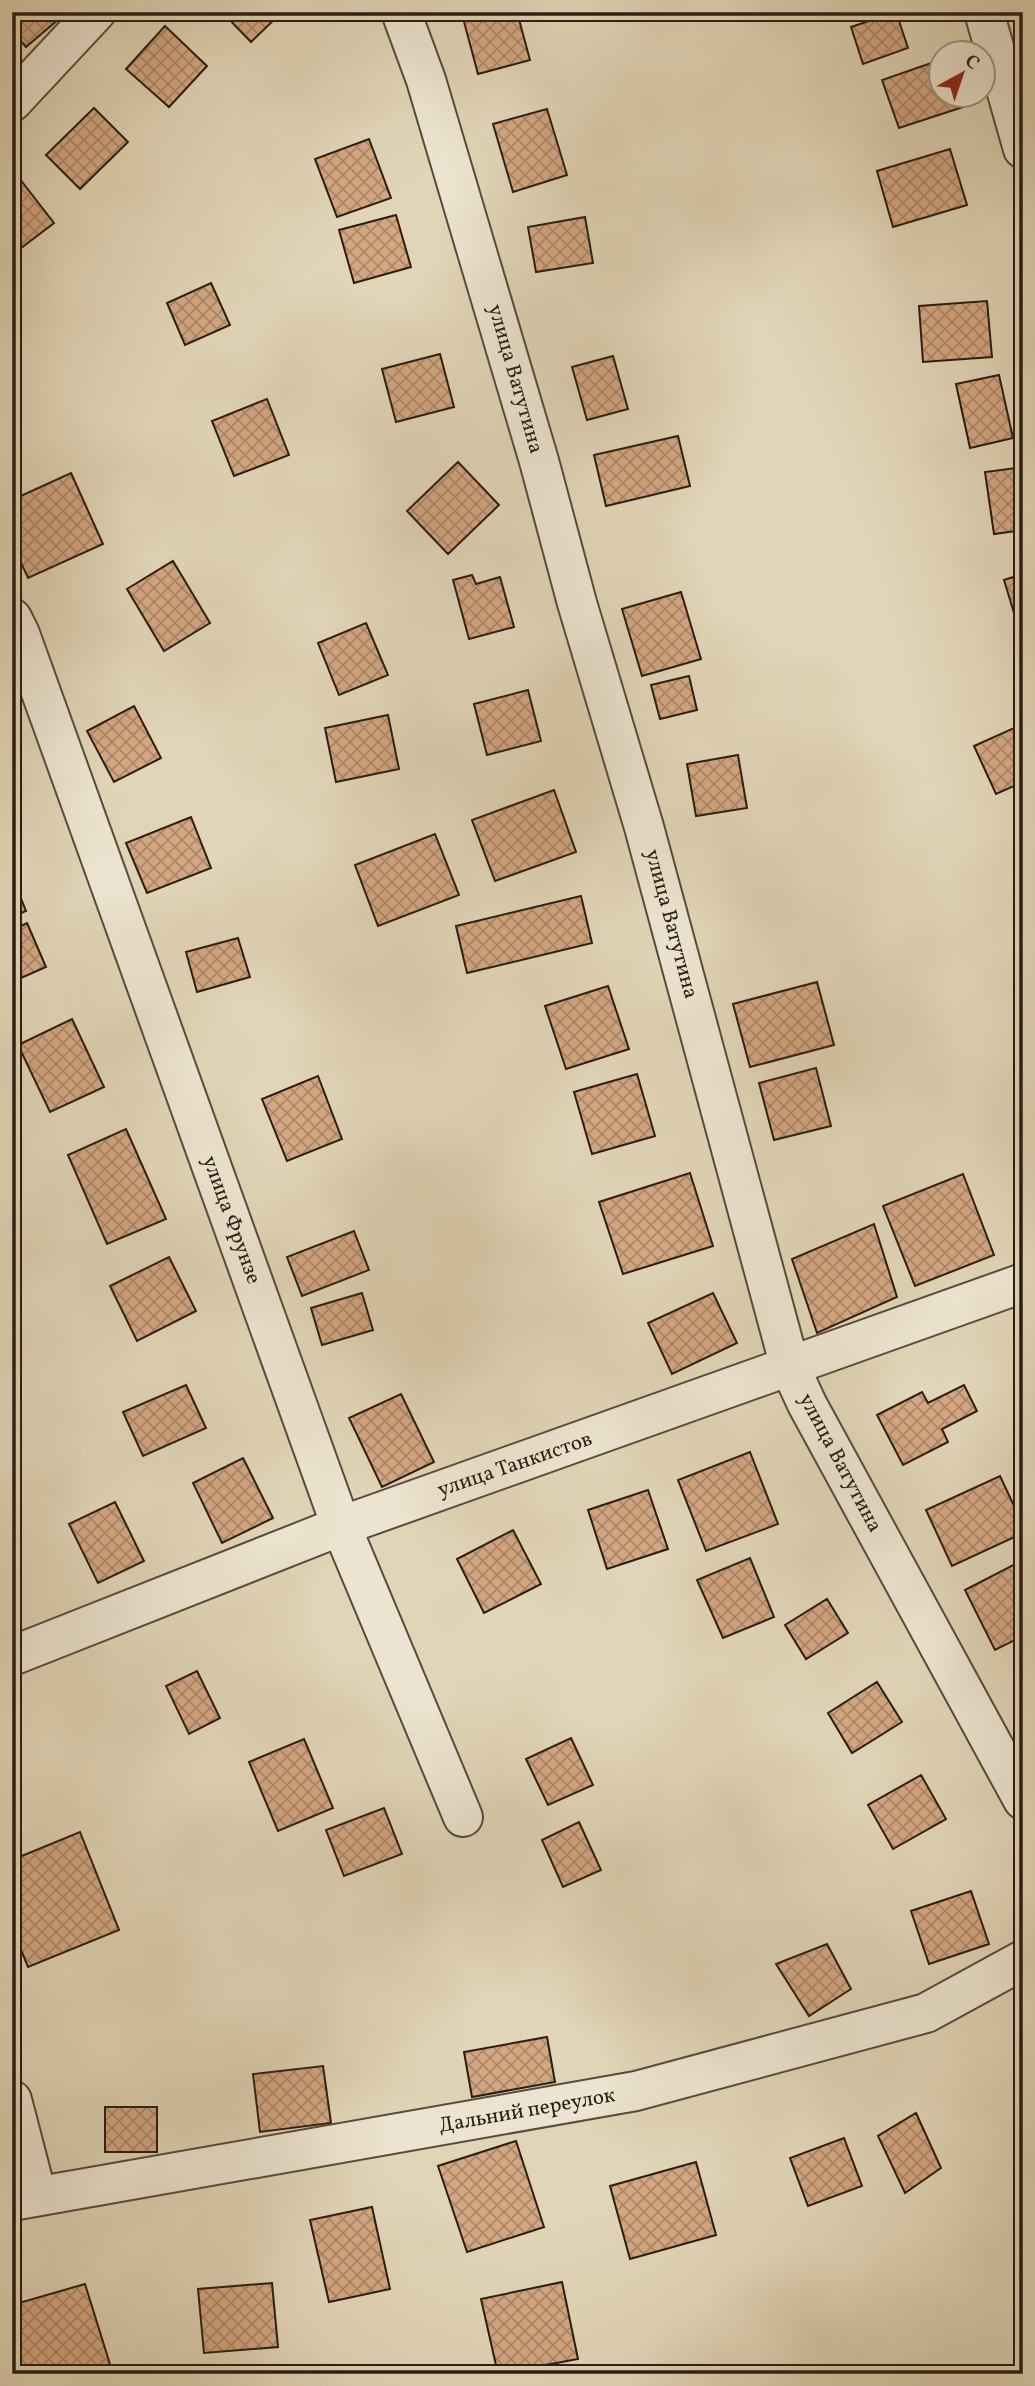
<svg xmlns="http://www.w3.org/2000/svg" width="1035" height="2386" viewBox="0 0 1035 2386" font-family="Vollkorn,serif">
	<defs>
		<pattern id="building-cross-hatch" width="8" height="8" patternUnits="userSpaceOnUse" patternTransform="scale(1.75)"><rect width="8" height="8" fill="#d3a781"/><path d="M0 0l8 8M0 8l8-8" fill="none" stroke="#ab8768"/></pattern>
	</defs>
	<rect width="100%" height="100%" fill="#e1d5b7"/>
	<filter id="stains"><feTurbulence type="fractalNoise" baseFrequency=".00286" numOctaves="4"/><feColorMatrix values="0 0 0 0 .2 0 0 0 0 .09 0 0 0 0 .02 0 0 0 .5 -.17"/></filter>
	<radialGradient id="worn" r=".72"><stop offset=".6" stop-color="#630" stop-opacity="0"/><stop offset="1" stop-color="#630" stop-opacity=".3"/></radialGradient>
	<!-- building -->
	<path fill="url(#building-cross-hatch)" stroke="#2b1c14" stroke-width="2" d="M12,12H67L26,47L12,31Z
		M222,12H282L251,42Z
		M486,12H517L530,60L478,74L463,18Z
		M896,12L908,48L863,64L851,27Z
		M165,26L207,66L169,107L126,69Z
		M940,60V94H959L963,107L899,128L882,80Z
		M94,108L128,142L80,189L46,155Z
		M547,109L567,175L513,192L493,124Z
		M369,139L391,198L337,217L315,159Z
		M950,149L967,205L893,227L877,171Z
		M16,174L54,223L12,255V180Z
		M396,215L411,267L354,283L339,230Z
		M585,217L593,263L536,272L528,227Z
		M211,283L230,325L185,345L167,303Z
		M987,301L992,357L923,362L919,306Z
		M440,354L454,407L396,422L382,369Z
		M613,356L628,409L587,420L572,367Z
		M999,375L1013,438L970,448L956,384Z
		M267,399L289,455L234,476L212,421Z
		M678,436L690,486L606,506L594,455Z
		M458,462L499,505L448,554L407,511Z
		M1023,467V530L994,534L985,472Z
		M71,473L103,544L28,578L12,543V500Z
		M173,561L210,623L164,651L127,589Z
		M1023,574V635L1021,636L1004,580Z
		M472,575L476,584L500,577L514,627L469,639L453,580Z
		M681,592L701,659L642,676L622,609Z
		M366,623L388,675L339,695L318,643Z
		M689,676L697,710L660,719L651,685Z
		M528,690L541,741L487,755L474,704Z
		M134,706L161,758L114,782L87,731Z
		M388,715L399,769L336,782L325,728Z
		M1023,724V782L996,794L974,746Z
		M738,755L747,808L696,816L687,764Z
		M554,790L576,852L495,881L472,820Z
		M191,817L211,868L147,893L126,843Z
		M435,834L459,895L378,926L355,865Z
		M12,876L26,911L12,917Z
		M581,896L592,943L467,973L456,926Z
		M27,923L46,967L12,982V930Z
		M238,938L250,977L197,992L186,952Z
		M817,982L834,1045L750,1067L733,1004Z
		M608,986L629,1049L566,1069L545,1006Z
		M72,1019L104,1087L50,1112L18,1045Z
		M816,1068L831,1126L774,1140L759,1083Z
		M637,1074L655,1136L592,1154L574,1092Z
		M318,1076L342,1139L287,1161L262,1099Z
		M126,1129L166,1219L107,1244L68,1155Z
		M690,1173L713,1246L623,1274L599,1202Z
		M963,1174L994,1255L915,1286L883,1206Z
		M874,1224L897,1297L817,1333L792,1259Z
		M354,1231L369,1270L302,1296L287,1257Z
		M169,1257L196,1311L137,1341L110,1286Z
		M362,1293L373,1330L322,1345L311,1308Z
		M713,1293L737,1343L672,1374L648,1323Z
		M186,1385L206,1428L143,1456L123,1412Z
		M964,1385L977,1411L942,1429L948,1442L903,1465L877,1415L922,1392L928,1403Z
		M401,1394L434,1462L382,1487L349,1418Z
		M750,1452L778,1524L706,1551L678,1480Z
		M243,1458L273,1518L222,1543L193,1483Z
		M1000,1476L1023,1525V1533L952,1566L926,1510Z
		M648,1490L668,1549L607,1569L588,1510Z
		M115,1502L144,1561L98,1583L69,1524Z
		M513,1530L541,1584L484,1613L457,1559Z
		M750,1558L774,1617L723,1638L697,1580Z
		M1023,1560V1636L995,1650L965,1590Z
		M827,1599L848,1633L806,1659L785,1625Z
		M197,1671L220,1718L189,1734L166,1686Z
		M877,1682L902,1722L852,1753L828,1713Z
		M571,1738L593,1785L548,1805L526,1759Z
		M304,1739L333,1808L278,1831L249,1762Z
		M921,1775L946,1819L893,1849L868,1805Z
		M384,1808L402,1854L344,1876L326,1830Z
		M579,1822L601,1870L563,1887L542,1840Z
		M80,1832L119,1930L28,1967L12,1928V1860Z
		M971,1891L989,1944L929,1964L911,1911Z
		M827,1944L851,1989L809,2016L776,1964Z
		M547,2037L555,2082L472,2097L464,2052Z
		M323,2066L331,2123L260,2132L253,2074Z
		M105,2107H157V2152H105Z
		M916,2113L941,2168L905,2193L878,2136Z
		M844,2138L862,2186L808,2206L790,2158Z
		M516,2141L544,2227L467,2252L438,2166Z
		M696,2162L716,2235L630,2259L610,2186Z
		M372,2207L390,2289L329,2302L310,2220Z
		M562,2282L578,2359L498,2374L481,2299Z
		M272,2283L278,2347L204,2353L198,2289Z
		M85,2284L113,2374H14L12,2366V2305Z"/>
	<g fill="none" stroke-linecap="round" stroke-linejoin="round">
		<defs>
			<path id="minor" d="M401,12L426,80L539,461L577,603L644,827L790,1367L807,1404L1023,1800
				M984,12L1023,149
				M12,102L96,12
				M12,618L20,634L341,1526L463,1817
				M12,1656L341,1526L1023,1283
				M12,2100L37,2196
				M12,2201L636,2091L926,2013L1023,1960"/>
		</defs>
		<!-- minor casing -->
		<use href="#minor" stroke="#584a3d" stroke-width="42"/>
		<!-- minor -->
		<use href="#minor" stroke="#ece4d0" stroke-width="38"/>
	</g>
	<g text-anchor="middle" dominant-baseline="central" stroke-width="6" stroke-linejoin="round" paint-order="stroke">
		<!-- street labels -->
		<g font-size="21" fill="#2b1c14" stroke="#ece4d0">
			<text transform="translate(515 379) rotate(74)">улица Ватутина</text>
			<text transform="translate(671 924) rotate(75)">улица Ватутина</text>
			<text transform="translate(231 1220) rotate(70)">улица Фрунзе</text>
			<text transform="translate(840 1463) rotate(62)">улица Ватутина</text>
			<text transform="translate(515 1465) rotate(-19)">улица Танкистов</text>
			<text transform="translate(527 2111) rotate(-10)">Дальний переулок</text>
		</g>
	</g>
	<!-- margin -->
	<rect width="1035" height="2386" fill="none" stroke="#e1d5b7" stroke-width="42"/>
	<rect x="14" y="14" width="1007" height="2358" fill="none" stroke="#2b1c14" stroke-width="3.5"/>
	<rect x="21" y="21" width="993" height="2344" fill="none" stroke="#2b1c14" stroke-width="2"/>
	<!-- north arrow -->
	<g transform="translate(962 74) rotate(40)"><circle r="33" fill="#ece4d0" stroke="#9f9485" stroke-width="2"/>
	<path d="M0-5L12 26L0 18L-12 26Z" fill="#8f2418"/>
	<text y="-10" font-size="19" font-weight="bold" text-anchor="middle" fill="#2b1c14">С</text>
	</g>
	<rect width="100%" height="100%" filter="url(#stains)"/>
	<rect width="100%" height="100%" fill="url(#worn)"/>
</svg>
